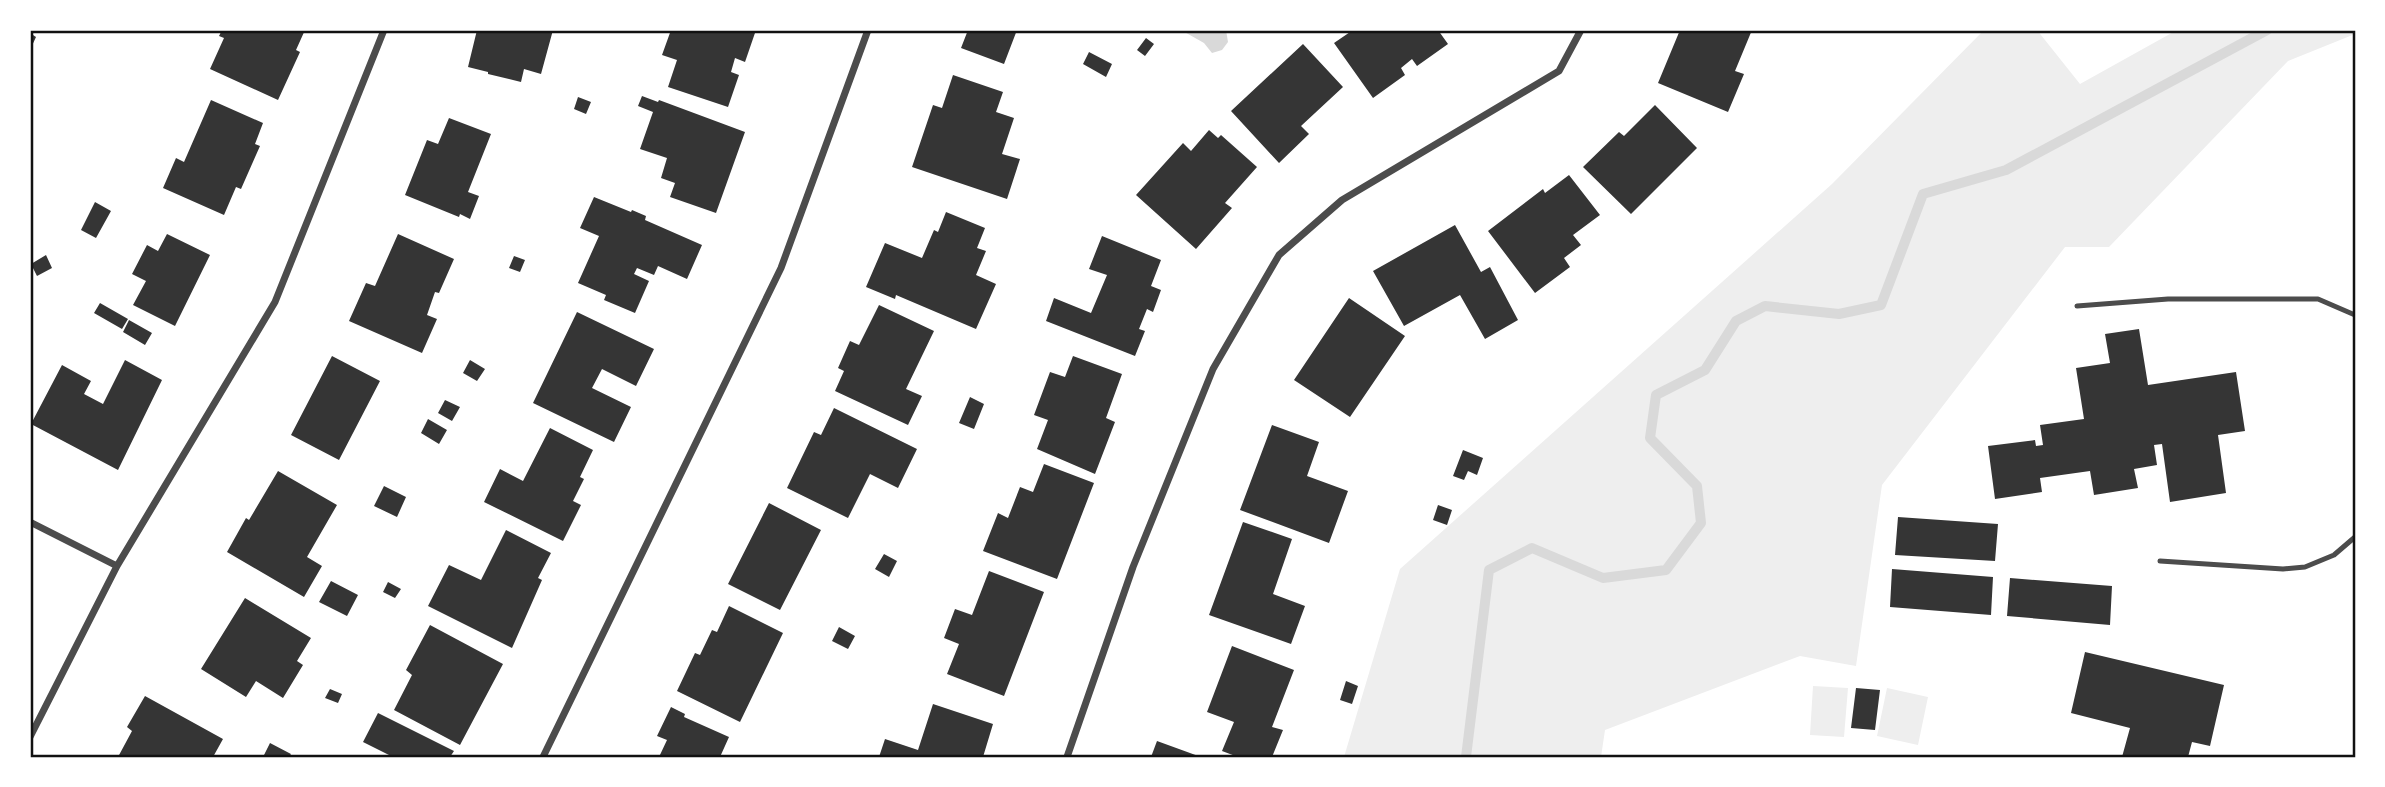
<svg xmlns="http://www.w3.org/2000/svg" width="2385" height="787" viewBox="0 0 2385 787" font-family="'Golos Text',sans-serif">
	<rect width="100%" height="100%" fill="#fff"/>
	<!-- green -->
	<path fill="#eee" d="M1984,30H2037L2080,84L2177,30H2355V34L2288,61L2109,247H2065L1882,485L1856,666L1800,656L1605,730L1601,757H1344L1400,569L1832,184Z
		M1813,686L1848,688L1844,737L1810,735Z
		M1887,688L1928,697L1918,745L1877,736Z"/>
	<!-- water -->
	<path fill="#d9d9d9" d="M1181,30H1226L1228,42L1222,50L1212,53L1204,43Z"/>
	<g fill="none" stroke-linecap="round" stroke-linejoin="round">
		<!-- stream -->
		<path stroke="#d9d9d9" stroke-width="10" d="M1466,757L1489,570L1532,548L1603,578L1666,570L1701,523L1697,486L1650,438L1656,395L1705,370L1736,321L1765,306L1839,314L1881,305L1923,194L2006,170L2267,30"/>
	</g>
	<!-- building -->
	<path fill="#353535" d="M222,30H305L296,50L300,52L278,100L210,69L224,38L219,36Z
		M477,30H553L541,74L524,69L521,82L488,74V72L468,67Z
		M671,30H756L745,62L735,58L731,72L739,75L728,107L668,87L677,60L662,55Z
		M968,30H1017L1004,64L961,48Z
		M1353,30H1438L1448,44L1417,66L1412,59L1401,68L1405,75L1373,98L1334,43Z
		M1680,30H1752L1735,71L1744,74L1728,112L1658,83Z
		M30,33L36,37L30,50Z
		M1146,38L1154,44L1145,56L1137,50Z
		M1303,44L1343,87L1301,126L1309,134L1279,163L1231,111Z
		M1089,52L1112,64L1106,77L1083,64Z
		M953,75L1003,92L996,112L1014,118L1002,154L1020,159L1007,199L912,167L933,105L942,108Z
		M642,96L658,102L659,100L745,132L716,213L670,197L675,183L661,178L667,158L640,149L653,112L638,106Z
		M578,97L591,102L586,114L574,109Z
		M211,100L263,123L255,144L260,146L241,189L236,187L224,215L163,188L176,158L184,162Z
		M1655,105L1697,148L1631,214L1583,167L1619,132L1624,136Z
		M449,118L491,134L468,192L479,196L470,219L460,214L459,217L405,195L427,140L438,144Z
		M1209,130L1218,138L1221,135L1257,167L1225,203L1232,208L1196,249L1136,195L1183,143L1191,151Z
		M1569,175L1600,215L1573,235L1581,245L1564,258L1570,267L1535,293L1488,231L1543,189L1545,193Z
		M594,197L631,212L632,210L646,216L645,220L702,245L687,279L658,266L654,275L637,268L634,274L649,281L635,313L604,300L606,295L578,283L599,236L580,228Z
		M95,202L111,211L96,238L81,230Z
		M946,212L985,228L977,248L986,251L976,275L996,284L976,329L896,295L895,299L866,287L885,243L922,258L934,230L938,232Z
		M1455,225L1481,272L1490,267L1518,320L1485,339L1460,295L1404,326L1373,271Z
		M167,234L210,255L175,326L133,305L146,281L132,274L147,245L158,251Z
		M398,234L454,259L439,293L435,292L427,315L437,319L422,353L349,321L366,283L375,286Z
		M1102,236L1161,260L1151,286L1161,290L1153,312L1147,309L1139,329L1145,331L1135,356L1046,321L1054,298L1091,313L1107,275L1089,269Z
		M46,255L52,268L37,276L31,264Z
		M514,256L525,260L520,272L509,268Z
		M1349,298L1405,336L1350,417L1294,380Z
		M100,303L128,319L122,329L94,313Z
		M879,305L934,331L906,389L922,396L908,425L835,391L844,371L838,368L850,341L859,345Z
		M577,312L654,349L636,386L602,369L592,388L631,407L614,442L533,403Z
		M129,320L152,333L145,345L123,332Z
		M2139,329L2148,385L2236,372L2245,431L2218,435L2226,493L2170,502L2162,444L2154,445L2157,465L2134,469L2138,488L2094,495L2090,471L2040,478L2042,492L1995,499L1988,446L2035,440L2036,446L2043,445L2040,425L2084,419L2076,368L2110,363L2105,334Z
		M332,356L380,381L339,460L291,435Z
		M1073,356L1122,374L1106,418L1115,422L1095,474L1037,449L1048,420L1034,415L1050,372L1065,377Z
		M125,360L162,380L118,470L31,424L62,365L91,381L84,394L103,404Z
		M470,360L485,369L477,381L463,373Z
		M970,397L984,404L974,429L959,423Z
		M445,400L460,407L452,421L438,413Z
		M834,408L917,449L898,488L870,474L848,518L787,488L814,432L821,435Z
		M428,419L447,430L439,444L421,433Z
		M1272,425L1319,442L1307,476L1348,491L1329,543L1240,510Z
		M550,428L593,450L580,477L584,479L573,501L581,505L563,541L484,502L500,469L523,481Z
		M1463,450L1483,458L1477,475L1468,471L1464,480L1453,476Z
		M1044,464L1094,483L1057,579L983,551L998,513L1008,518L1020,487L1033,492Z
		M278,471L337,505L307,557L322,566L304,597L227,552L246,518L249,520Z
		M384,486L406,497L397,517L374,506Z
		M769,503L821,530L780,610L728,584Z
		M1438,505L1452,510L1447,525L1433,520Z
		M1898,517L1998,524L1995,561L1895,555Z
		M1243,522L1292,539L1273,594L1305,606L1291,644L1209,615Z
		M506,530L551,553L538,578L542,580L512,648L428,606L449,565L481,580Z
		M884,554L897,561L889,577L875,569Z
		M1892,569L1993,577L1991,615L1890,607Z
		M989,571L1044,592L1004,696L947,674L959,644L944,638L955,609L972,615Z
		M2010,578L2112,586L2110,625L2007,616Z
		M331,581L358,595L347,616L319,602Z
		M388,582L401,589L395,598L383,592Z
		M245,598L311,638L297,661L303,665L283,698L256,681L246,697L201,669Z
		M729,606L783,633L740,722L677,691L695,653L700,655L712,630L717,632Z
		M430,625L503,664L460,745L394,710L412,675L406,670Z
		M839,627L855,636L848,649L832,641Z
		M1232,646L1294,670L1272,727L1283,730L1272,757H1238L1222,751L1234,722L1207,712Z
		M2085,652L2224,685L2210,746L2192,742L2188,757H2122L2130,728L2071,713Z
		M1346,681L1358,686L1352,704L1340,700Z
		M1856,688L1880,690L1875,730L1851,728Z
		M330,689L342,694L338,703L325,698Z
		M145,696L223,739L213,757H118L132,731L127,727Z
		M933,704L993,724L983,757H879L885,739L918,750Z
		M671,707L685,714L684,717L729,737L720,757H659L667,740L657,736Z
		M378,713L454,751L450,757H393L363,742Z
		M1157,741L1201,757H1151Z
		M270,743L291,754L289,757H263Z"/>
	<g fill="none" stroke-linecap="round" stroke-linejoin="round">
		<!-- service -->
		<path stroke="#4c4c4c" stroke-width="5" d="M2077,306L2168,299H2318L2355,315
			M2160,561L2283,569L2305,567L2334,555L2355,537"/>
		<!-- minor -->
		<path stroke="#4c4c4c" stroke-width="7" d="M30,522L117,566
			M30,737L117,566L275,302L384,30
			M543,757L781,268L868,30
			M1067,757L1133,567L1213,369L1279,255L1342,200L1559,71L1581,30"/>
	</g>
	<!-- border -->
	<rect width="2385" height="787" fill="none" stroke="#ffffff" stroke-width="63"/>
	<rect x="32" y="32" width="2322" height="724" fill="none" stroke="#111" stroke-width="2.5"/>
</svg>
